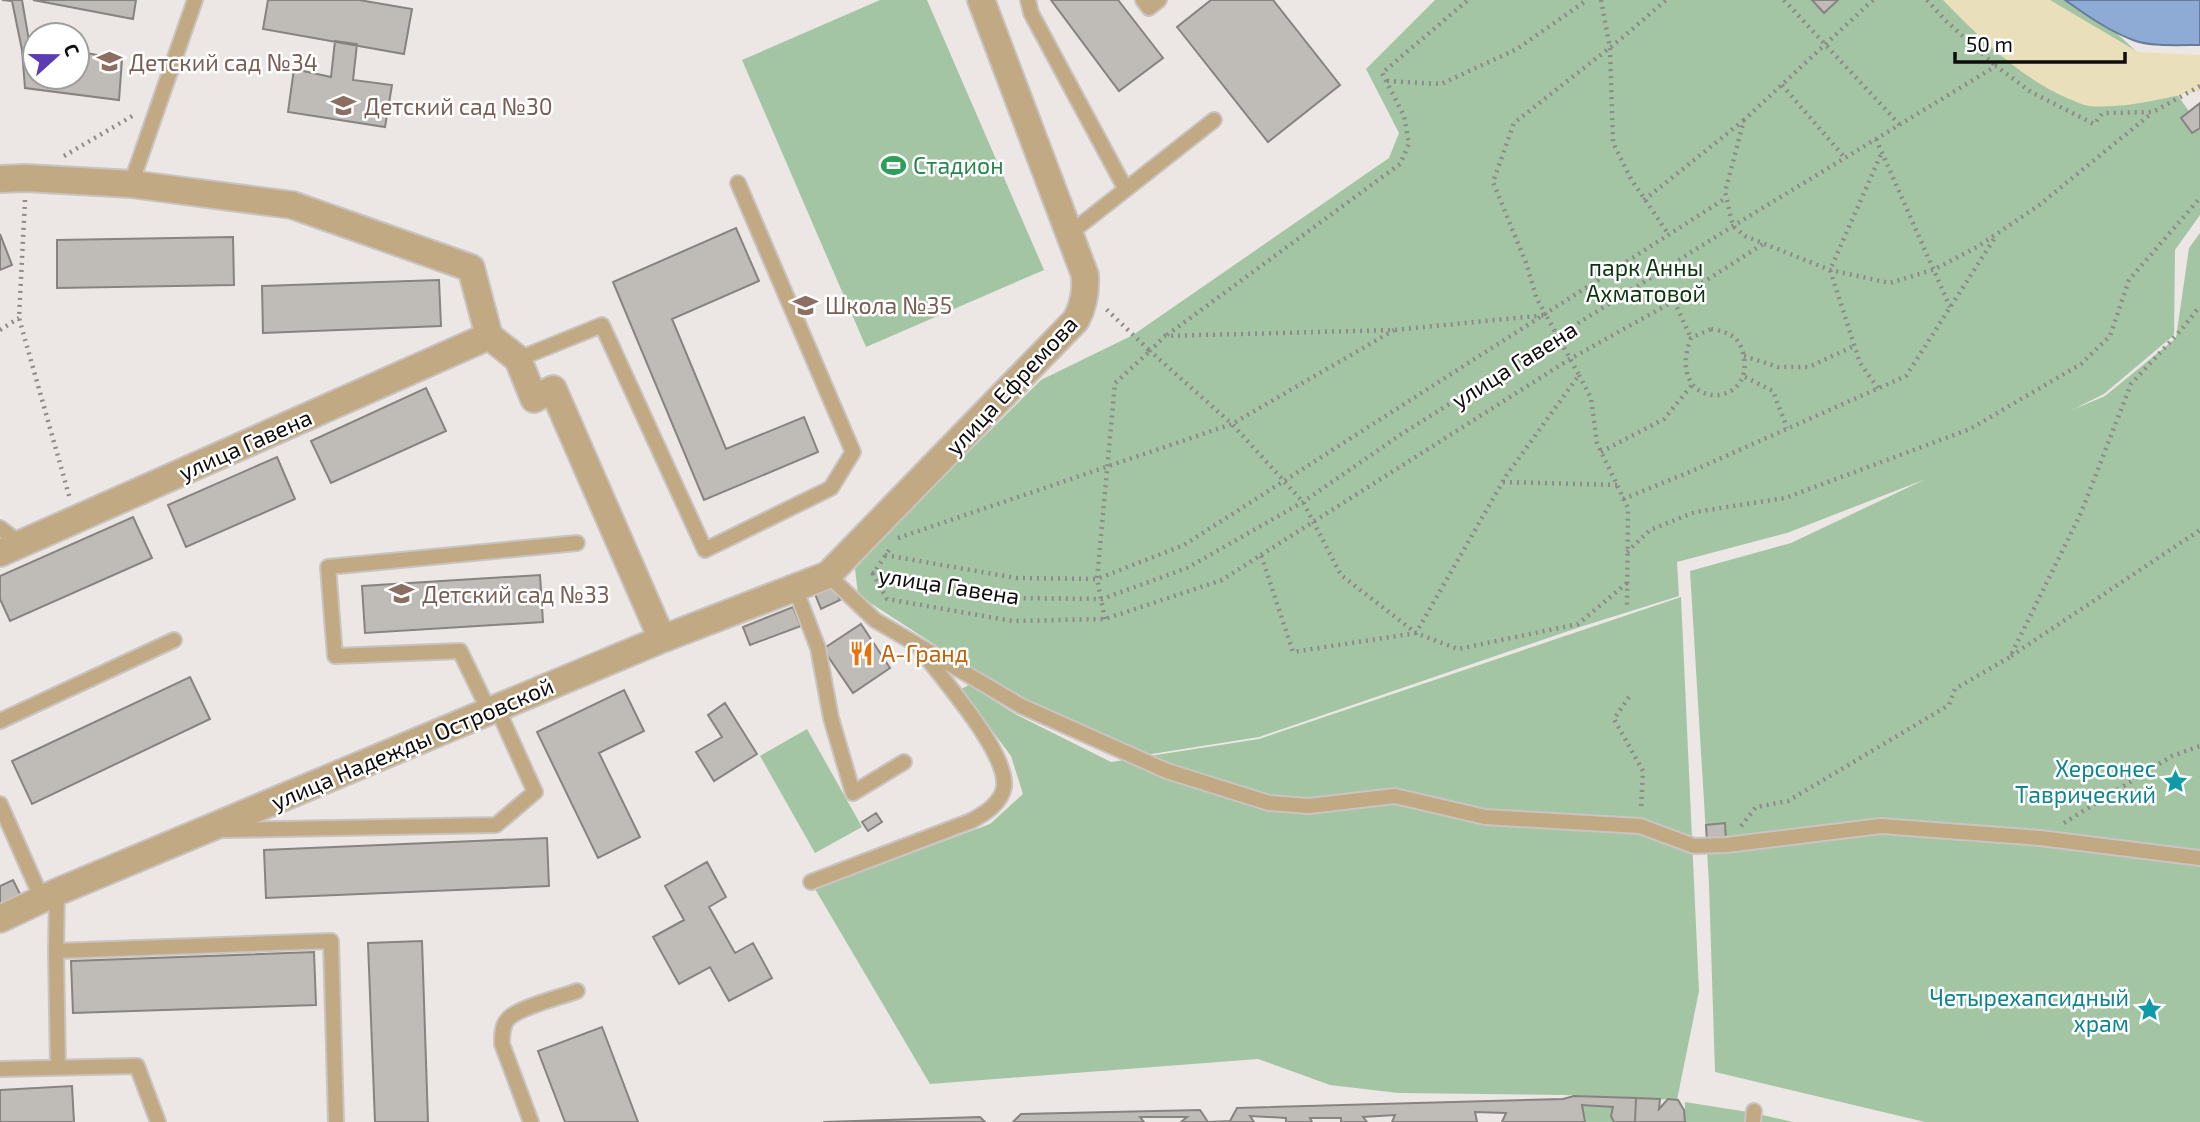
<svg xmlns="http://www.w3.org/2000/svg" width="2200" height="1122" viewBox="0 0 2200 1122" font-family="'Exo 2',sans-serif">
	<rect width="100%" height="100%" fill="#ece7e4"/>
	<!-- green -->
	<path fill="#a4c5a4" d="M880,0H927L1044,270L866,347L742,60Z
		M1435,0H2081L2167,80L2200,127V215L2175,250L2174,335L2104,394L2072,410L2105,396L2176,338L2189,248L2200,233V1122H1925L1715,1072L1709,884L1690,571L1791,543L1926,479L1787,533L1677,562L1679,596L1580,627L1259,737L1139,756L1022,701L858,595L855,569L887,533L1041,380L1133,335L1389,158L1399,133L1366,69Z
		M1681,597L1699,991L1677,1100L1563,1095L1398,1093L1330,1085L1258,1059L930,1084L815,889L990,824L1023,794L1011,756L961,689L969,685L1017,715L1111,762L1259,739Z
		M807,729L862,827L815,853L760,756Z
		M1685,1102L1754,1113L1793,1122H1685Z
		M1582,1105L1613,1107L1611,1116L1614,1122H1585Z"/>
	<!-- sand -->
	<path fill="#e9dfba" d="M1943,0H2050L2138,52L2200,55V91C2164,98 2126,109 2089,106C2082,105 2075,101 2069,99C2020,78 1980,38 1943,0Z"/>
	<!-- water -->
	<path fill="#8eabd5" stroke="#687c99" stroke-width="2" d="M2065,0H2200V45C2181,45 2150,47 2133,40C2109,31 2086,15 2065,0Z"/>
	<!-- building -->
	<path fill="#bfbbb7" stroke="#878380" stroke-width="2" d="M2,0H22L29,41L35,42V77H77V51L122,60L119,100L25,88L22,50L12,1Z
		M33,0H136L133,19Z
		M268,0H359L412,9L404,54L263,29Z
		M1051,0H1118L1163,58L1119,91Z
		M1211,0H1273L1340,85L1268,142L1177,27Z
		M1812,0H1838L1824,13Z
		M335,41L357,44L353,80L392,85L385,127L288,112L294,69L331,77Z
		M2200,103V128L2192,133L2181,118Z
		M736,228L759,281L672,319L726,449L804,417L818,452L704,500L613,282Z
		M0,234L12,265L0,270Z
		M233,237L234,285L57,288V240Z
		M439,280L441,326L263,333L262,286Z
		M426,388L446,431L331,483L311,441Z
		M277,457L295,499L186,547L168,505Z
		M133,517L152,558L10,621L0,599V576Z
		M540,575L543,622L365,633L362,586Z
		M834,586L840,600L821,609L815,594Z
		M793,607L801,626L750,645L743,627Z
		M861,624L890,668L853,693L823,649Z
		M190,677L210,719L32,804L12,761Z
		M624,690L644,731L599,753L640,837L598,858L537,732Z
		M725,703L757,754L714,781L696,752L722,737L708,715Z
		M876,813L882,822L868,831L862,822Z
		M1725,823L1726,840L1707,842L1706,825Z
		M547,838L549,886L266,898L264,850Z
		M707,862L726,897L709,907L735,953L753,943L772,978L729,1001L710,967L679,984L653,937L684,920L665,886Z
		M13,880L21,896L0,906V886Z
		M422,941L428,1122H375L368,943Z
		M314,952L316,1005L73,1013L71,961Z
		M602,1027L638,1122H565L538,1051Z
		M72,1086L74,1122H0V1090Z
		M1574,1096L1636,1098L1635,1122H1614L1611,1116L1613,1107L1582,1105L1585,1122H1502L1506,1113L1475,1112L1477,1122H1392L1395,1115L1363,1117L1367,1122H1341V1118H1310L1312,1122H1286V1118L1250,1116L1254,1122H1181L1187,1117H1140L1144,1122H1013L1021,1114L1200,1110L1208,1122L1230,1121L1237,1108L1563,1099Z
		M1636,1098L1660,1099L1659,1109L1668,1099L1678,1100L1684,1110L1685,1122H1635Z
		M980,1117L985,1122H823Z"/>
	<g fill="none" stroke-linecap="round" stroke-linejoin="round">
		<defs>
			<path id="lane" d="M1028,0L1031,13L1125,188
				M1143,0L1149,8L1159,0
				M131,184L195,0
				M1069,234L1214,120
				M518,359L602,325L705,550L831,488L853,452L738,183
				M0,528L21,544
				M828,575L875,620L1021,706L1167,771L1269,803L1309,806L1395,796L1485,817L1640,826L1694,846L1726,845L1881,826L2040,838L2200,858
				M795,588L818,648L831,718L853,793L904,762
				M489,711L460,651L335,656L328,567L577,543
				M0,721L174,640
				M0,804L42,899
				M224,830L496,825L535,792L497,708
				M811,882L971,821C984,814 1001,804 1004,787C1008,752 942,679 921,650
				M57,892L56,951L331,941L336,1122
				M56,951L58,1068
				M0,1069L137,1066L158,1122
				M531,1122L502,1044C502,1035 502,1024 509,1018C520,1007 561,997 577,991
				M1753,1122L1754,1111"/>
			<path id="street" d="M0,179L26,178L131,184L292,205L471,268L489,336L518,359L534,399L553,389L662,639
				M0,553L489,336
				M0,919L57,892L662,639L828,575L1076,320C1084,305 1086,292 1085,275L981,0"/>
		</defs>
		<!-- lane casing -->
		<use href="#lane" stroke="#c9c4c1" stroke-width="18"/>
		<!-- street casing -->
		<use href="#street" stroke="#c9c4c1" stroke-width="30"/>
		<!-- path -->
		<path stroke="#8d8a88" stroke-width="4.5" stroke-dasharray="2 5" stroke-linecap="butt" d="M1601,0L1610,48L1613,143L1631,179L1669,235
			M1784,0L1900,125
			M1873,0L1744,120L1725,192L1733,226L1745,236L1830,270L1890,283L1935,269L1977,247L2038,206L2152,113
			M1927,0L1945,20L1996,66
			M1387,81L1441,84L1517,49L1587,0
			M1782,85L1845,158
			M1876,139L1950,307
			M64,156L134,115
			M25,200L19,318L70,499
			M1644,200L1744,120
			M1674,301L1691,338
			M1546,315L1537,299L1526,263L1493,182L1514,123L1622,38L1666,0
			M1711,329C1728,332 1739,336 1743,353C1758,412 1663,411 1691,338Z
			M0,330L19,318
			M1167,335L1400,164L1409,144L1404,116L1382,73L1468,0
			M1744,356L1778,367H1809L1854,346
			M1579,375L1591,398L1597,443L1628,508L1627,607
			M1745,377L1773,391L1787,428
			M1878,388L1860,363L1830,270L1882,152
			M1601,452L1664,419L1692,385
			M1503,482L1617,485
			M1623,499L1692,471L1906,376L1996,236
			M898,538L1232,424L1150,351L1165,336L1394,330L1546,315L1579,375L1506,476L1416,633L1341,575L1303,502L1232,424L1394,330
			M889,550L873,574L887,599L1012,621L1105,619L1222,580L1261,555L1293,652L1416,633L1458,649L1578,624L1627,583
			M1627,552L1650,530L1695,512L1785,498L1970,429L2081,364L2110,336L2129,280L2200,198
			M885,555L1016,578L1097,579L1184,545L1726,198
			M1261,555L1570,359L1674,301L1763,244
			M872,573L1010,598L1102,599L1187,568L1303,502L1400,435L1733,226L1996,66L2031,92L2094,124L2102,114L2106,113L2153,112L2200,86
			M1105,619L1097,579L1115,383L1150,351L1106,309
			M2011,656L2200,530
			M1629,697L1614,719L1643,771L1641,810
			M2064,823L2172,756L2200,746
			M1741,826L1756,807L1788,801L1949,705L1955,689L2010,657L2081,513L2131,384L2182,329L2200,306"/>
		<!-- lane -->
		<use href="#lane" stroke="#c1a983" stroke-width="14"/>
		<!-- street -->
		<use href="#street" stroke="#c1a983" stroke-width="26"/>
	</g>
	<!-- icons -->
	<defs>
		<symbol id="school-bare" viewBox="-9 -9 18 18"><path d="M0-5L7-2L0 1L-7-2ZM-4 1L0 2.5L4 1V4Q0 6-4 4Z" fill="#8d6e63" stroke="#fff" stroke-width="2.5" paint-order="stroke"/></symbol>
		<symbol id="stadium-bare" viewBox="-9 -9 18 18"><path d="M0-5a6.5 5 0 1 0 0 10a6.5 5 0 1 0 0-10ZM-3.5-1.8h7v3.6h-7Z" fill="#2e9e5b" stroke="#fff" stroke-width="2.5" paint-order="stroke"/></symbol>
		<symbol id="restaurant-bare" viewBox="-9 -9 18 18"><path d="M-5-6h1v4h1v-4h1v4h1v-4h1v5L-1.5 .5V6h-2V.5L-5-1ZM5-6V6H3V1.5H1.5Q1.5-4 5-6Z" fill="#e8710a" stroke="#fff" stroke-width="2.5" paint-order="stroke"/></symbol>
		<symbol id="sight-bare" viewBox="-9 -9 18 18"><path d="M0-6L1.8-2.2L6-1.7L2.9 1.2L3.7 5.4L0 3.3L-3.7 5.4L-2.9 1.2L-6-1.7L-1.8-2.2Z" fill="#0f9aa8" stroke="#fff" stroke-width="2.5" paint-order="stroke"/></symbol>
	</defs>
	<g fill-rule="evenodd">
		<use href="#school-bare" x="92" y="44" width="35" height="35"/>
		<use href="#school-bare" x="326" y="88" width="35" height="35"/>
		<use href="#stadium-bare" x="876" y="148" width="35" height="35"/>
		<use href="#school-bare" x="788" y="288" width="35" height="35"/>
		<use href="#school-bare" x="384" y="576" width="35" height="35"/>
		<use href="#restaurant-bare" x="844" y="636" width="35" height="35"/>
		<use href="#sight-bare" x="2158" y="764" width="35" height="35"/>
		<use href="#sight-bare" x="2132" y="992" width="35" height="35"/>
	</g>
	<g text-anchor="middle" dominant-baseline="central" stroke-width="5" stroke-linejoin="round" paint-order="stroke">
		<!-- education labels -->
		<g font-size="23" fill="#785e54" stroke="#fff" text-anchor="start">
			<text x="129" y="62">Детский сад №34</text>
			<text x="364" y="106">Детский сад №30</text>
			<text x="825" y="305">Школа №35</text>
			<text x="422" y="594">Детский сад №33</text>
		</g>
		<!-- leisure labels -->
		<g font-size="23" fill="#27864d" stroke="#fff" text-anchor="start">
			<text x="913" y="165">Стадион</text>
		</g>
		<!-- park labels -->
		<g font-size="23" fill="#0b3610" stroke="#fff">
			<text x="1646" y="267">парк Анны<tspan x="1646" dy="26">Ахматовой</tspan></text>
		</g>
		<!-- street labels -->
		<g font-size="23" fill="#0f0d0c" stroke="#fff">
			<text transform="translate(1514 364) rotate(-32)">улица Гавена</text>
			<text transform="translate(1011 385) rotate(-47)">улица Ефремова</text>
			<text transform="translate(245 444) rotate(-24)">улица Гавена</text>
			<text transform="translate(949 585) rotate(9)">улица Гавена</text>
			<text transform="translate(412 743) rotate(-23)">улица Надежды Островской</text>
		</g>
		<!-- food labels -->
		<g font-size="23" fill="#c56008" stroke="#fff" text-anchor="start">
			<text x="881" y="653">А-Гранд</text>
		</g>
		<!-- culture labels -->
		<g font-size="23" fill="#0d838f" stroke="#fff" text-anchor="end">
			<text x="2156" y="768">Херсонес<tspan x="2156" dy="26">Таврический</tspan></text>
			<text x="2129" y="997">Четырехапсидный<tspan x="2129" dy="26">храм</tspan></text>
		</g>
	</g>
	<!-- north arrow -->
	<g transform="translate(56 56) rotate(69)"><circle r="33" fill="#ffffff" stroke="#9f9e9e" stroke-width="2"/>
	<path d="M0-5L12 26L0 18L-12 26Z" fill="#5c3bb3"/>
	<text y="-10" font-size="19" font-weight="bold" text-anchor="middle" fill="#0f0d0c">С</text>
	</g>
	<!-- scale -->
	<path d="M1955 52v10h170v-10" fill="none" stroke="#0f0d0c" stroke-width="3.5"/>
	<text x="1966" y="52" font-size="21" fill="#0f0d0c" stroke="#ffffff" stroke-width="5" paint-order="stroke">50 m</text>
</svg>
